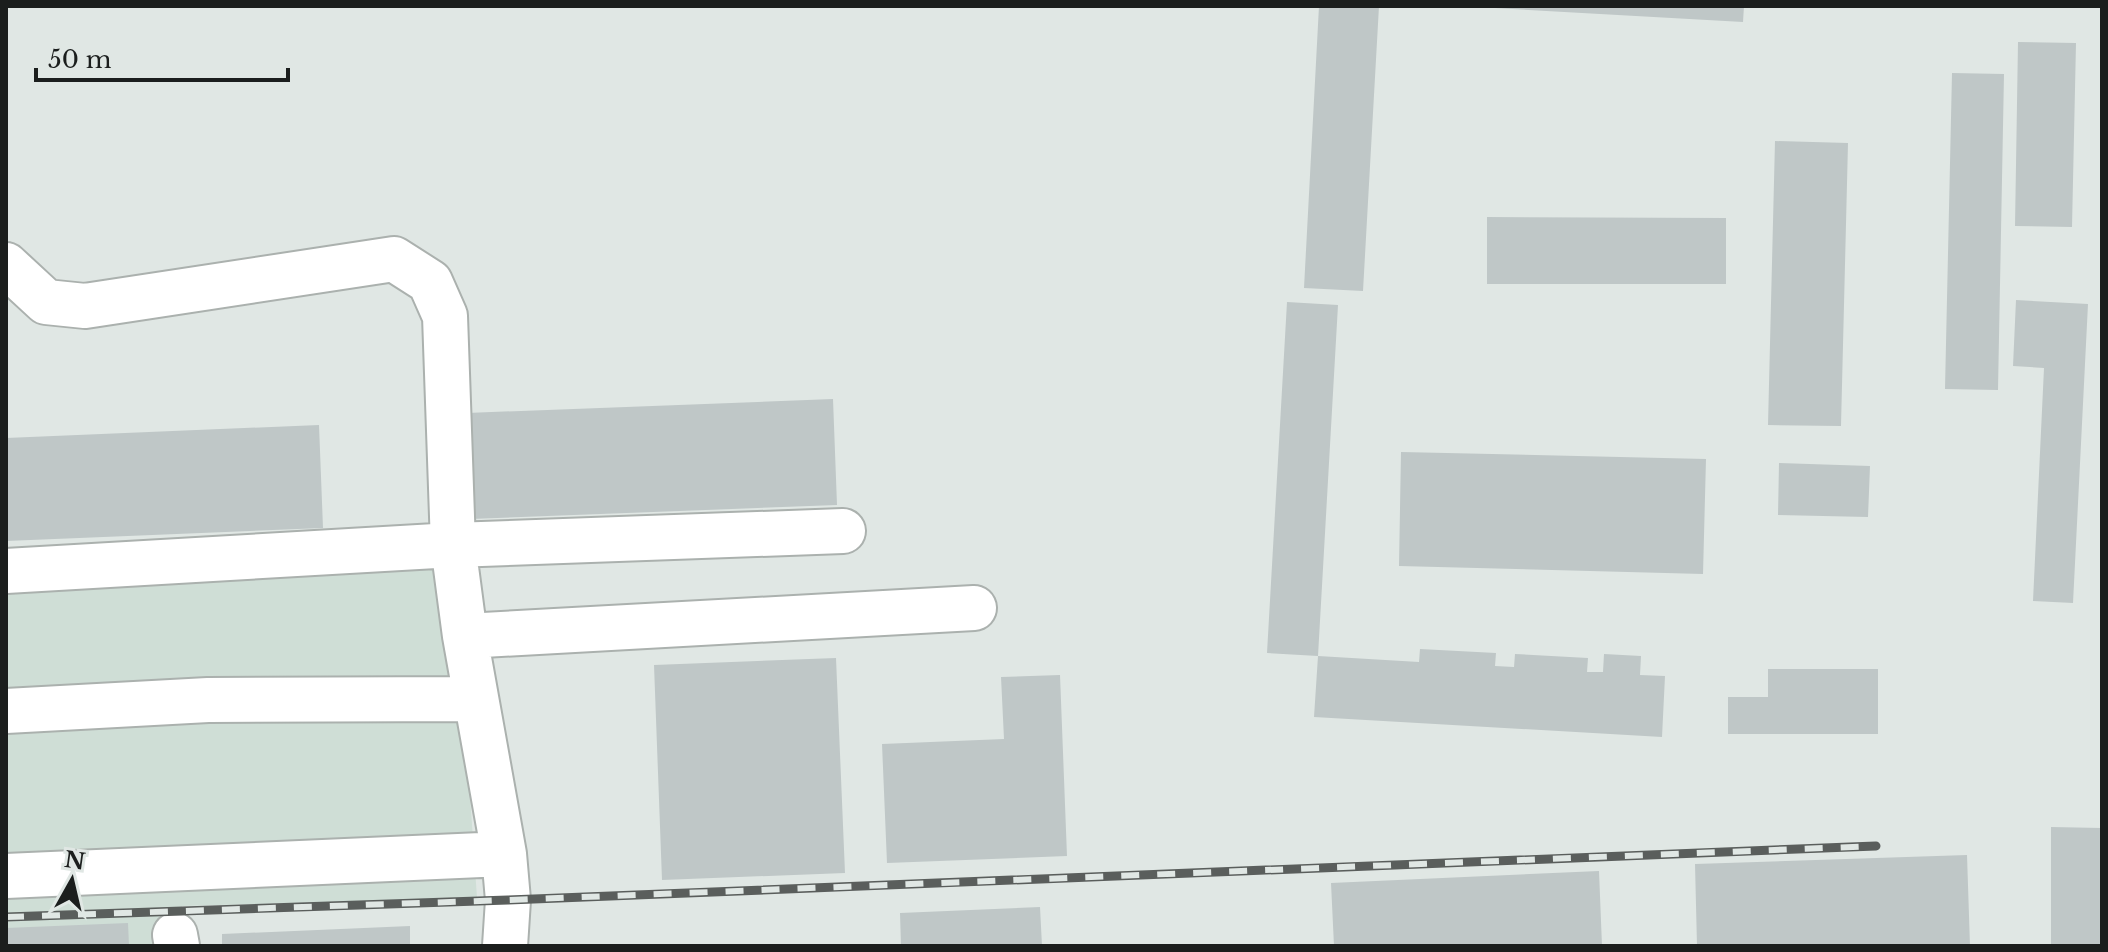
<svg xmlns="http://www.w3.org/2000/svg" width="2108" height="952" viewBox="0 0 2108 952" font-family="'Libre Baskerville',serif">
	<rect width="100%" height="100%" fill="#e0e7e4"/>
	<!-- built -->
	<path fill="#cfded6" d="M453,545L477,898L182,906L185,946H6V566Z"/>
	<!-- building -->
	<path fill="#bfc7c7" d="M1319,6H1379L1363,291L1304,288Z
		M1495,6H1744L1743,22L1495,8Z
		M2018,42L2076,43L2072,227L2015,226Z
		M1952,73L2004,74L1998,390L1945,389Z
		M1775,141L1848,143L1841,426L1768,425Z
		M1487,217L1726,218V284H1487Z
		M2016,300L2088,304L2073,603L2033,601L2044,368L2013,366Z
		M1287,302L1338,305L1318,656L1419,662L1420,649L1496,653L1495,666L1514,667L1515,654L1588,658L1587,672H1603L1604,654L1641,656L1640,675L1665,676L1662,737L1314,717L1318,656L1267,653Z
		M833,399L837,505L471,519L467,413Z
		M319,425L323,528L6,541V438Z
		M1401,452L1706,459L1703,574L1399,566Z
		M1779,463L1870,466L1868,517L1778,515Z
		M836,658L845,873L662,880L654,665Z
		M1768,669H1878V734H1728V697H1768Z
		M1060,675L1067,856L887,863L882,744L1004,739L1001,677Z
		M2051,827L2102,828V946H2051Z
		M1967,855L1970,946H1697L1695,864Z
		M1599,871L1602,946H1334L1331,883Z
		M1040,907L1042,946H901L900,913Z
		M128,923L129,946H6V928Z
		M410,926V946H222V934Z"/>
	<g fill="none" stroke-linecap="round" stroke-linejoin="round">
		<defs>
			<path id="minor" d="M6,265L46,302L85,306L394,259L430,282L445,316L453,545L843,531
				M6,571L453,545L465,636L504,854L508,900L505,946
				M465,636L974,608
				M6,711L208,700L476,699
				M6,876L504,854
				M175,935L177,946"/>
		</defs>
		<!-- minor casing -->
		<use href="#minor" stroke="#abb1ae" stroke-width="48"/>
		<!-- minor -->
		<use href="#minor" stroke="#fff" stroke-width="44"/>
		<defs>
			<path id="rail" d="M6,917L508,900L1876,846"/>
		</defs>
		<!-- rail casing -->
		<use href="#rail" stroke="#5a5e5c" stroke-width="9"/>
		<!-- rail -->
		<use href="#rail" stroke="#e0e7e4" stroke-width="6" stroke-dasharray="18" stroke-linecap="butt"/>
	</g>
	<!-- border -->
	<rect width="2108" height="952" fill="none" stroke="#1b1e1d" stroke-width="16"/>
	<!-- north arrow -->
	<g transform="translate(72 880) rotate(8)" stroke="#e0e7e4" stroke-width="6" paint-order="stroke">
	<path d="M0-6L14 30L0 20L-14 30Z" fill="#1b1e1d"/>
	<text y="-12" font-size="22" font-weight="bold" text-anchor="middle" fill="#1b1e1d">N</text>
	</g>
	<!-- scale -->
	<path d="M36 68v12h252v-12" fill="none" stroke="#1b1e1d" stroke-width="4"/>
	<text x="48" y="68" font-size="24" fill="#1b1e1d" stroke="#e0e7e4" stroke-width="6" paint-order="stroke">50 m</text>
</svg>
